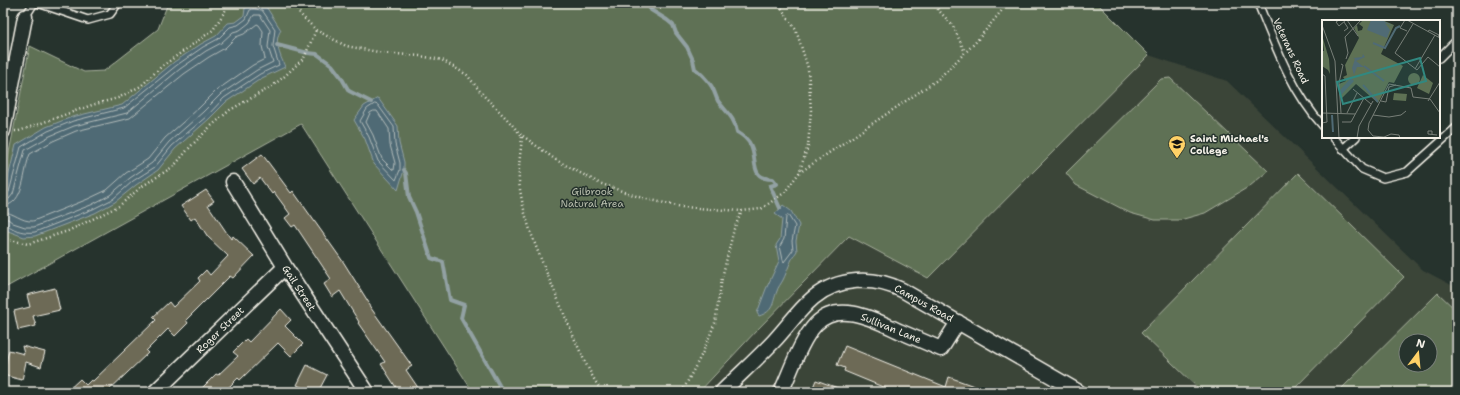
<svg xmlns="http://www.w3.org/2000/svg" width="1460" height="395" viewBox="0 0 1460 395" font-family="'Shantell Sans',sans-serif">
	<rect width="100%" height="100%" fill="#26332d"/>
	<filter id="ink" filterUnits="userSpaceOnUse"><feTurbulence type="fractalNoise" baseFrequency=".025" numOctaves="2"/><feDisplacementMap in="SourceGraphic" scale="8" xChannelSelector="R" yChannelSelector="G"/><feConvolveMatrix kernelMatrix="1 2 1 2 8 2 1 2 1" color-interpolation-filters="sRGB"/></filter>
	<g filter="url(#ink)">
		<!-- built -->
		<path fill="#3b4439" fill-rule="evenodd" d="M1149,55L1227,81L1423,270L1457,288V392H699L757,330L849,236L928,278ZM1406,341H1430V365H1406Z"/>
		<!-- green -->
		<path fill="#5e7154" stroke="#a9b19e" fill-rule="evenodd" d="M168,3H1097L1149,55L928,278L849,236L757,330L699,392H473L301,124L3,289V183L30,46L84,72L104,71L158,29Z
			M1170,78L1268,171L1250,186L1205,213L1180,220H1155L1130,213L1076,185L1066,173L1161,79Z
			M1298,173L1404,277L1291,392H1202L1141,333Z
			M1438,293L1457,311V392H1338ZM1406,341H1430V365H1406Z"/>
		<!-- water -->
		<path fill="#506b75" stroke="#92a1a3" d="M252,5H265L281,30C273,42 280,54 285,67L262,78L226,102L209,119L175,149L158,170L136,185L115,202L95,213L35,236L24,237L8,231L3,225V198L16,145L46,127L72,117L122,105L174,62L201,44L216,36L228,23L236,22L244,16L245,8Z
			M378,98L398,126L399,143L404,162V170L398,190L374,164L365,139L354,120L364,106Z
			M783,205L791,211L799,225L796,241L797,251C790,260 788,270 783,280C781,284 778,287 777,291C772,304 774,311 759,316L757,313L766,289L779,261L776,245L780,239L782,219L775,214Z"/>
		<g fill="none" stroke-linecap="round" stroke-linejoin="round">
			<!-- shore -->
			<path stroke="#b2bbba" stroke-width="1" d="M375,104L378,105L394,127L395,144L400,163V170L396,180L378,161L369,137L360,121L367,109Z
				M374,111H377L389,129L390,145L395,163L394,170L392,169L382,159L373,135L366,122L370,113Z
				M3,195H6L9,192L21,147L48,131L73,121L124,108L177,65L203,47L218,39L230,27L238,25L246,19L250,10L253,9L262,10L275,29L273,46L279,65L260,74L224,98L207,116L172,146L155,167L133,181L113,199L93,209L35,232C27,233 19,232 12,228C8,226 7,224 3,223
				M3,200L9,199L13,194L25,150L50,136L74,126L127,113L180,69L206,51L221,43L233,32L240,30L249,23L254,15H260L270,30L268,47L273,62L257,70L221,94L203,112L169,142L152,163L130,178L110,195L91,205L34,227H25L13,223L8,219L3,218
				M3,206C25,205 23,170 30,154L53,141L76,131L130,118L184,74L209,57L225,48L236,37L244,34L257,24L259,25L263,31L262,46L265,59L253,65L217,90L199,108L165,138L148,159L126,173L107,190L88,199L33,221C21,222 14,212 3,212
				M788,215L795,226L792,241L793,250L784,262L783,260L780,246L784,239L786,217Z"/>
			<!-- stream -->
			<path stroke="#92a1a3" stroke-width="4" d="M647,3L651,10L667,20L673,25L676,33L687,47L693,60L695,69C700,72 711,84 713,89C715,93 716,97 718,101C726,112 735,118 737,132C743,136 748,139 751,146C758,161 749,179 773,179L777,184L770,186L780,208
				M277,45L308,53L317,54L332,65L341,77L349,91L371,102
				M404,170L406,173L409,197L416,212L431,258L443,262L450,300L464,305L461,318L503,392"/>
		</g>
		<!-- building -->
		<path fill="#6d6b56" stroke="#f4f1e8" d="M262,154L291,193L293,191L344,263L369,303L368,304L412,366L406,370L421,392H399L381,364L385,362L358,323L359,322L340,291L332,297L324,284L331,279L295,225L292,227L285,218L290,214L274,192L272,194L260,178L253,184L242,169Z
			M206,190L214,201L208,205L231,239L233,236L254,256L233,278L230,276L186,320L188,323L175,336L168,329L146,351L148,353L107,392H66L80,379L86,385L91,380L93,381L156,320L153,317L169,302L173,307L200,281L198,278L206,270L210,275L228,256L208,237L195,217L191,220L181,206Z
			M55,288L60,310L33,316L36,326L18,330L14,311L30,307L27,295Z
			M281,309L291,320L285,326L303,344L291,356L278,343L240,380L238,378L224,392H198L216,374L218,375L238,356L233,352L246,339L249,342Z
			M22,346L45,352L41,367L26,362L22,380L3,375L9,350L24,354Z
			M845,346L946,387L949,377L988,391L987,392H895L844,371L845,368L837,365Z
			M307,365L327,375L318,392H301L303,388L297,385Z
			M816,380L846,391L845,392H811Z"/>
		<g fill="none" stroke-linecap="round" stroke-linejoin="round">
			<defs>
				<path id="service" d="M38,3L88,20L110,14L118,3
					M1258,3C1275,45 1292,92 1323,126
					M25,17L34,3
					M1439,58L1457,40
					M1333,137L1362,169L1383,178L1407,172L1457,127
					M1343,149L1356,137"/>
				<path id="minor" d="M3,131L25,17
					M233,182L285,267L367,392
					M155,392L285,267
					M722,392C739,375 757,359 774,341C787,327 799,310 813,298C838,277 874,276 902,290L1079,392
					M781,392C791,371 800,341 816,324C839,300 875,320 899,331C913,337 927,343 941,349L958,322"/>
			</defs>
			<!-- service casing -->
			<use href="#service" stroke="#f4f1e8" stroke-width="10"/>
			<!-- minor casing -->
			<use href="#minor" stroke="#f4f1e8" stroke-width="17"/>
			<!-- path -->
			<path stroke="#f4f1e8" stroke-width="2.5" stroke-dasharray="1 3" stroke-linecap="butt" d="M292,3L302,16L316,30L346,46L384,53L420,56L442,60L467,75L484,96L506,118L522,136C521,150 518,167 519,181C523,223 543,263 559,302C572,332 584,365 602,392
				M932,3L953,26L965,52
				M15,131H19L92,105L118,98L141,86L161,67L213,30L225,11V3
				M523,136L556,160L599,183L642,198L682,207L742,211
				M799,173L937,80L975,43L1008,3
				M3,237L6,239L28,244L68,231L119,206L141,187L174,166L191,146L210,127L230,110L271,87L285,76L304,58L316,30
				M682,392L703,352L715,323L722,278L734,229L742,211L761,209L784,193L799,173L808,146L811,110L808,68L796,30L778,3"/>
			<!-- service -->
			<use href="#service" stroke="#26332d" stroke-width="7"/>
			<!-- minor -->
			<use href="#minor" stroke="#26332d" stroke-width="14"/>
		</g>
	</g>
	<!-- icons -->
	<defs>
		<symbol id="university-pin" viewBox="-11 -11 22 30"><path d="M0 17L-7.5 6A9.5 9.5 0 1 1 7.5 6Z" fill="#ffd166" stroke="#26332d"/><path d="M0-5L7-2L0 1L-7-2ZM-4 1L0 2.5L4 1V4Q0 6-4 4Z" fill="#111"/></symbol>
	</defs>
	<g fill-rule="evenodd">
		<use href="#university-pin" x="1167" y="134" width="20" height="27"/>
	</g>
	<g text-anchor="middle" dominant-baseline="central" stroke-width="3" stroke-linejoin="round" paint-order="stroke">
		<!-- street labels -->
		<g font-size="10" fill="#f4f1e8" stroke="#26332d">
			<text transform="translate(1291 51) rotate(65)">Veterans Road</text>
			<text transform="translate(299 288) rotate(57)">Gail Street</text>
			<text transform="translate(924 303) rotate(29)">Campus Road</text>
			<text transform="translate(891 328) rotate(22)">Sullivan Lane</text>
			<text transform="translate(220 330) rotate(-44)">Roger Street</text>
		</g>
		<!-- poi labels -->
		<g font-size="10" font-weight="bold" fill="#f4f1e8" stroke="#26332d" text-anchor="start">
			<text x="1190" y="138">Saint Michael's<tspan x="1190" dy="12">College</tspan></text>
		</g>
		<!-- park labels -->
		<g font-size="10" fill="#b8bead" stroke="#26332d">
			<text x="592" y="191">Gilbrook<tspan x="592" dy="12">Natural Area</tspan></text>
		</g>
	</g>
	<!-- overview -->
	<g transform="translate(1322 20)">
		<rect width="118" height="118" fill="#26332d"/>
		<path d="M41,0H60L72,5L59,34L81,46L72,63L67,62L56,83L34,64L19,79L18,75L17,64L24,61L21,57L25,55L23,45L37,18L32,8L35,5L36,11L40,10L41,7L37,4ZM0,15L7,39L8,54L6,50L0,46V31H2ZM86 59a6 6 0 1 1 12 0a6 6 0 1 1-12 0ZM101,55L111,63L107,74L95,68ZM72,73L85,74L84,81L71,80Z" fill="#5e7154"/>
		<path d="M49,0H60L71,6L63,3L68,10L65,18L45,10ZM41,34L43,37L34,41L42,47H35L32,55L30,48L33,39L31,38L40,37ZM29,58L32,61L19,75L18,70Z" fill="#506b75"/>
		<path fill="none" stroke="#506b75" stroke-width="2" d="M51,23L63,28L74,8L78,6M42,46L62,61M41,65L56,82M10,95L11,112"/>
		<path fill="none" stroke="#787f78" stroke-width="1" d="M17,0L14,2L17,6L24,0M25,0L36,16M83,0L78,8L85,11M85,0L118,18M22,2L26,8L22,11M91,4L73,33L95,50L106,37L118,47M0,5L13,41L17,118M106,12L107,10L117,15L116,17M23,17L26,33L24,39M23,17L39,0M19,44L21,45L17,63L19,93M93,49L113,15M0,54L3,56L5,102L0,103M31,69L49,84M59,81L64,82L67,67L74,65M106,81L118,62M0,93L33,94M25,93L35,73M51,95L67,97L79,95L84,91M20,102H29L42,78M110,114V111H106V114L115,115M35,118L37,106L51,81M78,118L77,115L69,114L62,117L51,116L46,110L47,103L67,64L89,68L91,77L108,79L118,93"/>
		<path fill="#318880" fill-opacity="0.15" stroke="#318880" stroke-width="2" d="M98,38L104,61L21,84L15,62Z"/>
		<rect width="118" height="118" fill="none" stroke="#f4f1e8" stroke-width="2"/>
	</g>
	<!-- margin -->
	<rect width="1460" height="395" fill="none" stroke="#26332d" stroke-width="16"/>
	<rect x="8" y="8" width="1444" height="379" fill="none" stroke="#f4f1e8" stroke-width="1.5" filter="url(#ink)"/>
	<!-- north arrow -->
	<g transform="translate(1418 353) rotate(16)"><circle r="19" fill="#26332d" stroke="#787f78"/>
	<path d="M0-3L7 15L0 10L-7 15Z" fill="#ffd166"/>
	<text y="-6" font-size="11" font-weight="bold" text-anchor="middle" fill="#f4f1e8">N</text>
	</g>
</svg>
